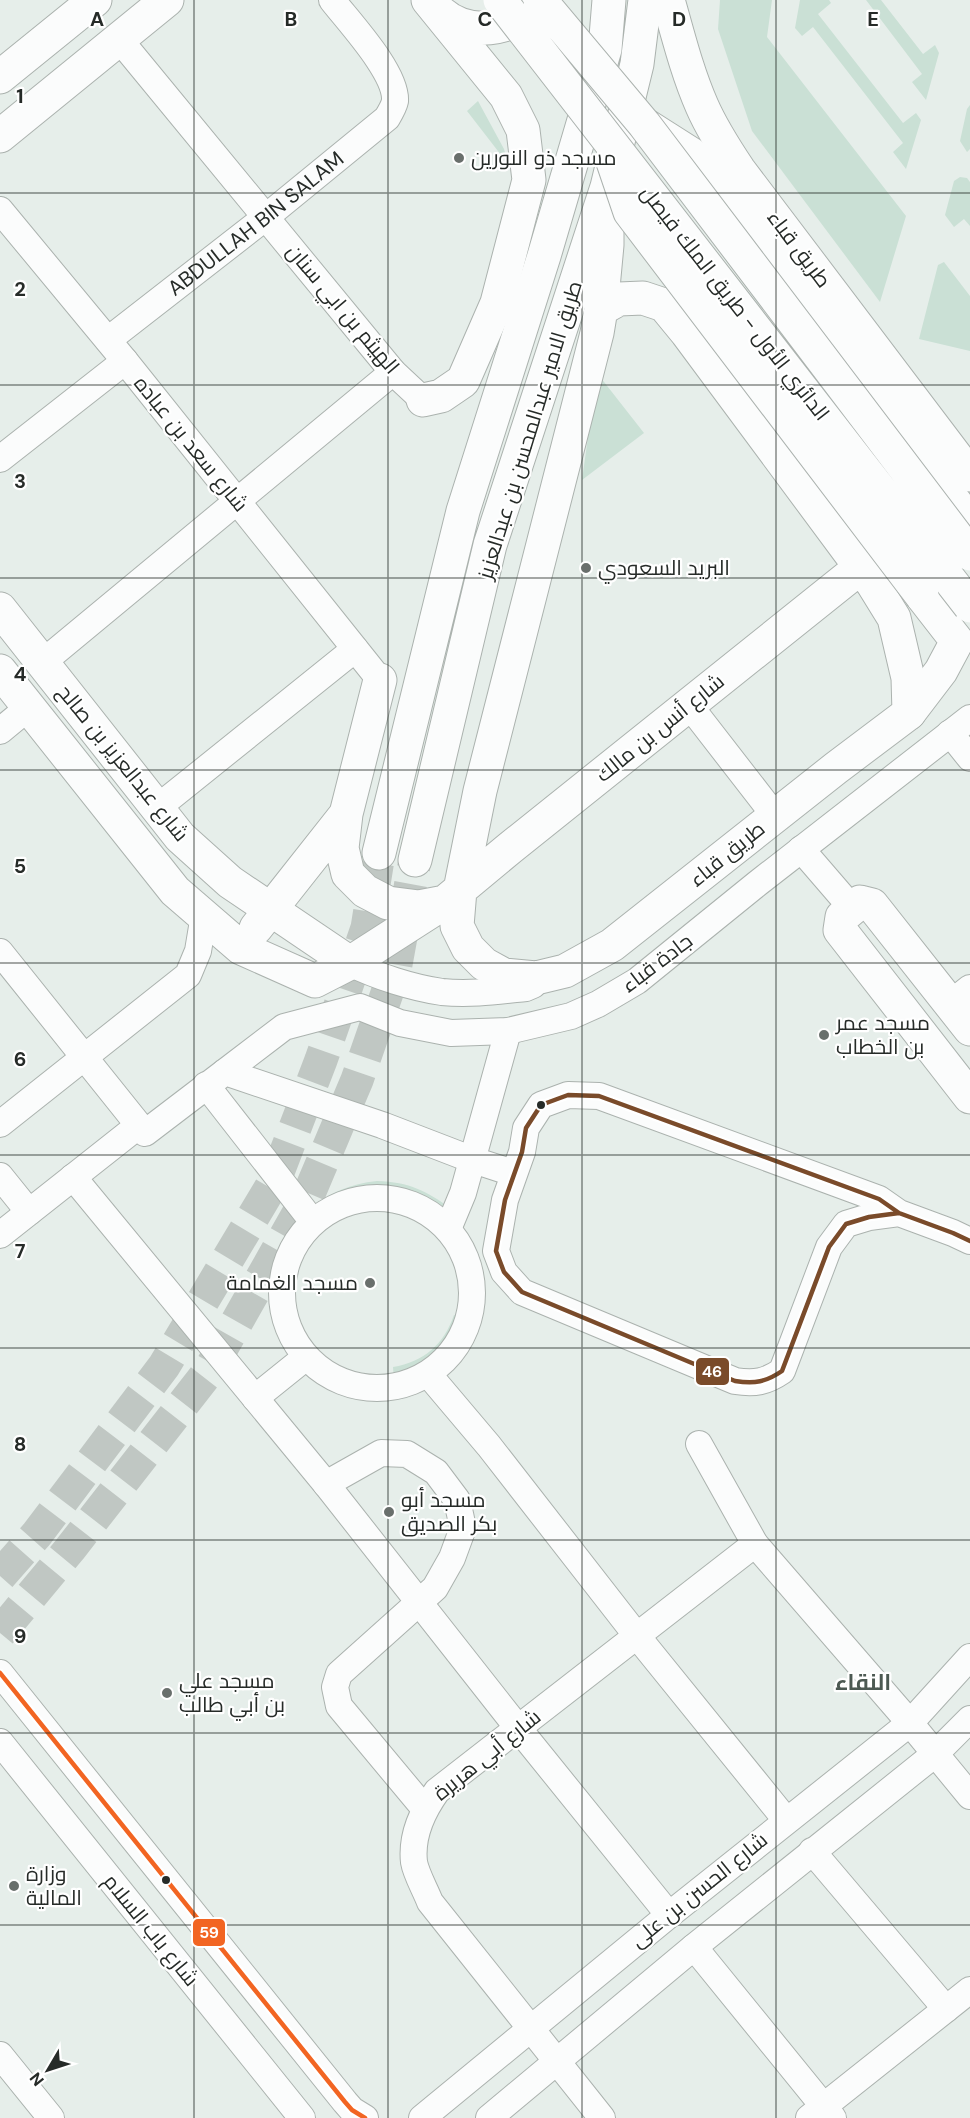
<svg xmlns="http://www.w3.org/2000/svg" width="970" height="2118" viewBox="0 0 970 2118" font-family="'DM Sans',Cairo,sans-serif">
	<rect width="100%" height="100%" fill="#e6eeea"/>
	<!-- green -->
	<path fill="#cae0d5" d="M720,0H772L767,37L906,216L880,302L752,131L718,29Z
		M800,0H829L831,3L818,14L903,123L916,113L921,120L906,169L893,152L903,143L813,27L802,36L795,28Z
		M866,0H881L923,54L935,45L939,53L926,100L912,82L922,74Z
		M478,101L504,149L508,164L467,111Z
		M970,105V149L967,152L960,141L967,109Z
		M960,177L967,178L970,182V226L964,219L954,227L945,215L954,181Z
		M944,262L970,296V351L919,339L938,265Z
		M597,373L644,433L582,480Z
		M377,1181C410,1182 426,1191 452,1209L443,1222C398,1192 367,1184 321,1218L310,1208C331,1192 350,1184 377,1181Z
		M454,1315L468,1318C454,1352 432,1378 394,1381L393,1367C424,1362 444,1344 454,1315Z"/>
	<g fill="none" stroke-linecap="round" stroke-linejoin="round">
		<!-- primary-tunnel -->
		<path stroke="#c0c7c3" stroke-width="33" stroke-dasharray="33 16" stroke-linecap="butt" d="M0,1576L37,1534L164,1366L275,1180L321,1060L367,928L379,853
			M0,1633L70,1549L209,1371L308,1196L357,1080L395,970L415,860"/>
		<defs>
			<g id="street">
				<path d="M119,39L393,372L423,400"/>
				<path d="M0,210L125,361L380,680"/>
				<path id="s1" d="M108,340L266,217L387,118C390,113 394,106 395,101C397,73 349,22 332,0"/>
				<path d="M0,459L125,361"/>
				<path d="M43,662L393,372"/>
				<path d="M689,705L775,816"/>
				<path d="M0,731L29,707"/>
				<path d="M950,733L970,758"/>
				<path d="M157,808L355,649"/>
				<path d="M801,849L851,907"/>
				<path d="M0,952L145,1133L225,1072L382,1125L473,1160L513,1173"/>
				<path d="M350,963C376,976 413,988 442,992C470,995 498,991 526,988L533,985"/>
				<path d="M950,1004L970,988"/>
				<path d="M225,1072L284,1027L360,1007L400,1023L451,1033L508,1031L571,1016L598,1004L637,981L758,883L970,718"/>
				<path d="M206,1085L313,1222"/>
				<path d="M0,1124L188,975L198,951L204,915"/>
				<path d="M0,1176L29,1212"/>
				<path d="M73,1177L326,1484L518,1728L669,1915"/>
				<circle cx="377" cy="1293" r="95"/>
				<path d="M899,1213L869,1217L846,1224L829,1247L782,1371C766,1382 755,1384 735,1381L522,1292L504,1272L496,1251L505,1200L522,1152L526,1128L541,1105L568,1095L599,1096L879,1199L899,1213L953,1233L970,1241"/>
				<path d="M448,1229L463,1193L508,1031"/>
				<path d="M0,1235L138,1126"/>
				<path d="M429,1375L489,1446L637,1636L786,1820"/>
				<path d="M255,1398L306,1357"/>
				<path d="M699,1444L755,1544L910,1723L970,1796"/>
				<path d="M326,1484L381,1453L407,1454L436,1472L457,1500L463,1528L452,1558L435,1588L339,1674L335,1687L339,1706L424,1808"/>
				<path d="M0,1673L345,2102L352,2110L365,2118"/>
				<path d="M0,1742L302,2118"/>
				<path d="M812,1851L946,2009"/>
				<path d="M694,1947L833,2118"/>
				<path d="M0,2055L51,2118"/>
				<path d="M422,2118L669,1915L910,1723L970,1657"/>
				<path d="M489,2118L694,1947L935,1754L970,1719"/>
				<path d="M602,2118L430,1902C425,1889 416,1874 414,1862C411,1835 422,1812 437,1791L755,1544"/>
				<path d="M809,2118L970,1990"/>
			</g>
			<path id="secondary" d="M668,0C678,35 687,72 702,106C712,129 725,149 739,170L970,475
				M440,12C469,38 511,30 537,6
				M0,77L95,0
				M0,136L167,0
				M643,298L664,305L687,333L873,584L894,618L908,678L909,713L836,768L612,945L565,971L536,978L504,975L484,964L468,948L457,926L460,890L480,791L597,333L601,309L619,299Z
				M601,309L607,245V194
				M423,400L441,396L463,381L497,303L529,180L523,130L506,96L428,0
				M0,609L180,837L230,882L350,963
				M0,671L175,891L241,948L315,981L350,963L442,904
				M380,680L346,814L342,848L348,874L365,891L388,903L419,907L445,902L510,848L861,567
				M256,928L346,814
				M970,1029L872,905L860,902L842,917L840,930L970,1097"/>
			<path id="primary" d="M379,853L463,511L544,256L605,49L609,0
				M415,860L490,545L607,187L637,64L645,0"/>
			<path id="highway" d="M647,126L691,154L970,522
				M909,713L941,671L957,641L922,596"/>
		</defs>
		<!-- street casing -->
		<use href="#street" stroke="#abb2ae" stroke-width="28"/>
		<!-- secondary casing -->
		<use href="#secondary" stroke="#abb2ae" stroke-width="35"/>
		<!-- primary casing -->
		<use href="#primary" stroke="#abb2ae" stroke-width="35"/>
		<!-- highway casing -->
		<use href="#highway" stroke="#abb2ae" stroke-width="35"/>
		<!-- street -->
		<use href="#street" stroke="#fbfcfc" stroke-width="26"/>
		<!-- secondary -->
		<use href="#secondary" stroke="#fbfcfc" stroke-width="33"/>
		<!-- primary -->
		<use href="#primary" stroke="#fbfcfc" stroke-width="33"/>
		<!-- highway -->
		<use href="#highway" stroke="#fbfcfc" stroke-width="33"/>
		<defs>
			<path id="highway-bridge" d="M500,0L970,606
				M540,0L644,124L970,554
				M612,159L630,212L922,596"/>
		</defs>
		<!-- highway-bridge casing -->
		<use href="#highway-bridge" stroke="#abb2ae" stroke-width="35" stroke-linecap="butt"/>
		<!-- highway-bridge -->
		<use href="#highway-bridge" stroke="#fbfcfc" stroke-width="33"/>
		<defs>
			<path id="bus-1" d="M899,1213L869,1217L846,1224L829,1247L782,1371C766,1382 755,1384 735,1381L522,1292L504,1272L496,1251L505,1200L522,1152L526,1128L541,1105L568,1095L599,1096L879,1199L899,1213L953,1233L970,1241"/>
			<path id="bus-2" d="M0,1673L345,2102L352,2110L365,2118"/>
		</defs>
		<!-- bus-1 casing -->
		<use href="#bus-1" stroke="#fff" stroke-width="9"/>
		<!-- bus-2 casing -->
		<use href="#bus-2" stroke="#fff" stroke-width="9"/>
		<!-- bus-1 -->
		<use href="#bus-1" stroke="#7a4b2a" stroke-width="4.5"/>
		<!-- bus-2 -->
		<use href="#bus-2" stroke="#f26522" stroke-width="4.5"/>
	</g>
	<!-- grid -->
	<path fill="none" stroke="#262b28" stroke-width="1.5" stroke-opacity="0.55" d="M194,0V2118M388,0V2118M582,0V2118M776,0V2118M0,193H970M0,385H970M0,578H970M0,770H970M0,963H970M0,1155H970M0,1348H970M0,1540H970M0,1733H970M0,1925H970"/>
	<!-- markers -->
	<g fill="#696f6c" stroke="#fff" stroke-width="2">
		<circle cx="459" cy="158" r="6"/>
		<circle cx="586" cy="568" r="6"/>
		<circle cx="824" cy="1035" r="6"/>
		<circle cx="370" cy="1283" r="6"/>
		<circle cx="389" cy="1512" r="6"/>
		<circle cx="167" cy="1693" r="6"/>
		<circle cx="14" cy="1886" r="6"/>
	</g>
	<g fill="#262b28" stroke="#fff" stroke-width="2">
		<circle cx="541" cy="1105" r="5"/>
		<circle cx="166" cy="1880" r="5"/>
	</g>
	<g text-anchor="middle" dominant-baseline="central" stroke-width="4.5" stroke-linejoin="round" paint-order="stroke">
		<!-- poi labels -->
		<g font-size="21" fill="#262b28" stroke="#fff" text-anchor="start">
			<text x="471" y="158">مسجد ذو النورين</text>
			<text x="598" y="568">البريد السعودي</text>
			<text x="836" y="1023">مسجد عمر<tspan x="836" dy="24">بن الخطاب</tspan></text>
			<text x="358" y="1283" text-anchor="end">مسجد الغمامة</text>
			<text x="401" y="1500">مسجد أبو<tspan x="401" dy="24">بكر الصديق</tspan></text>
			<text x="179" y="1681">مسجد علي<tspan x="179" dy="24">بن أبي طالب</tspan></text>
			<text x="26" y="1874">وزارة<tspan x="26" dy="24">المالية</tspan></text>
		</g>
		<!-- street labels -->
		<g font-size="21" fill="#262b28" stroke="#fff">
			<text stroke="none"><textPath href="#s1" startOffset="188">ABDULLAH BIN SALAM</textPath></text>
			<text transform="translate(799 249) rotate(53)">طريق قباء</text>
			<text transform="translate(735 303) rotate(52)">الدائري الأول - طريق الملك فيصل</text>
			<text transform="translate(343 309) rotate(50)">الهيثم بن ابي سنان</text>
			<text transform="translate(530 430) rotate(-73)">طريق الامير عبدالمحسن بن عبدالعزيز</text>
			<text transform="translate(191 444) rotate(51)">شارع سعد بن عباده</text>
			<text transform="translate(660 728) rotate(-39)">شارع أنس بن مالك</text>
			<text transform="translate(123 763) rotate(51)">شارع عبدالعزيز بن صالح</text>
			<text transform="translate(727 854) rotate(-39)">طريق قباء</text>
			<text transform="translate(657 963) rotate(-37)">جادة قباء</text>
			<text transform="translate(487 1755) rotate(-39)">شارع أبي هريرة</text>
			<text transform="translate(699 1890) rotate(-39)">شارع الحسن بن على</text>
			<text transform="translate(151 1930) rotate(51)">شارع باب السلام</text>
		</g>
		<!-- neighbourhood labels -->
		<g font-size="22" font-weight="bold" fill="#4c5952" stroke="#fff">
			<text x="863" y="1682">النقاء</text>
		</g>
	</g>
	<g font-size="20" text-anchor="middle" font-weight="bold" fill="#262b28" stroke="#fff" stroke-width="4.5" stroke-linejoin="round" paint-order="stroke">
		<text x="97" y="26">A</text>
		<text x="291" y="26">B</text>
		<text x="485" y="26">C</text>
		<text x="679" y="26">D</text>
		<text x="873" y="26">E</text>
		<text x="20" y="103">1</text>
		<text x="20" y="296">2</text>
		<text x="20" y="488">3</text>
		<text x="20" y="681">4</text>
		<text x="20" y="873">5</text>
		<text x="20" y="1066">6</text>
		<text x="20" y="1258">7</text>
		<text x="20" y="1451">8</text>
		<text x="20" y="1643">9</text>
	</g>
	<g stroke="#fff" stroke-width="2">
		<rect x="695" y="1357" width="35" height="29" rx="6" fill="#7a4b2a"/>
		<rect x="192" y="1918" width="34" height="29" rx="6" fill="#f26522"/>
	</g>
	<g font-size="16" text-anchor="middle" font-weight="bold" fill="#fff">
		<text x="712" y="1377">46</text>
		<text x="209" y="1938">59</text>
	</g>
	<!-- north arrow -->
	<g transform="translate(48 2070) rotate(231)" stroke="#ffffff" stroke-width="4.5" paint-order="stroke">
	<path d="M0-4.5L10 22L0 15L-10 22Z" fill="#262b28"/>
	<text y="-9" font-size="16" font-weight="bold" text-anchor="middle" fill="#262b28">N</text>
	</g>
</svg>
